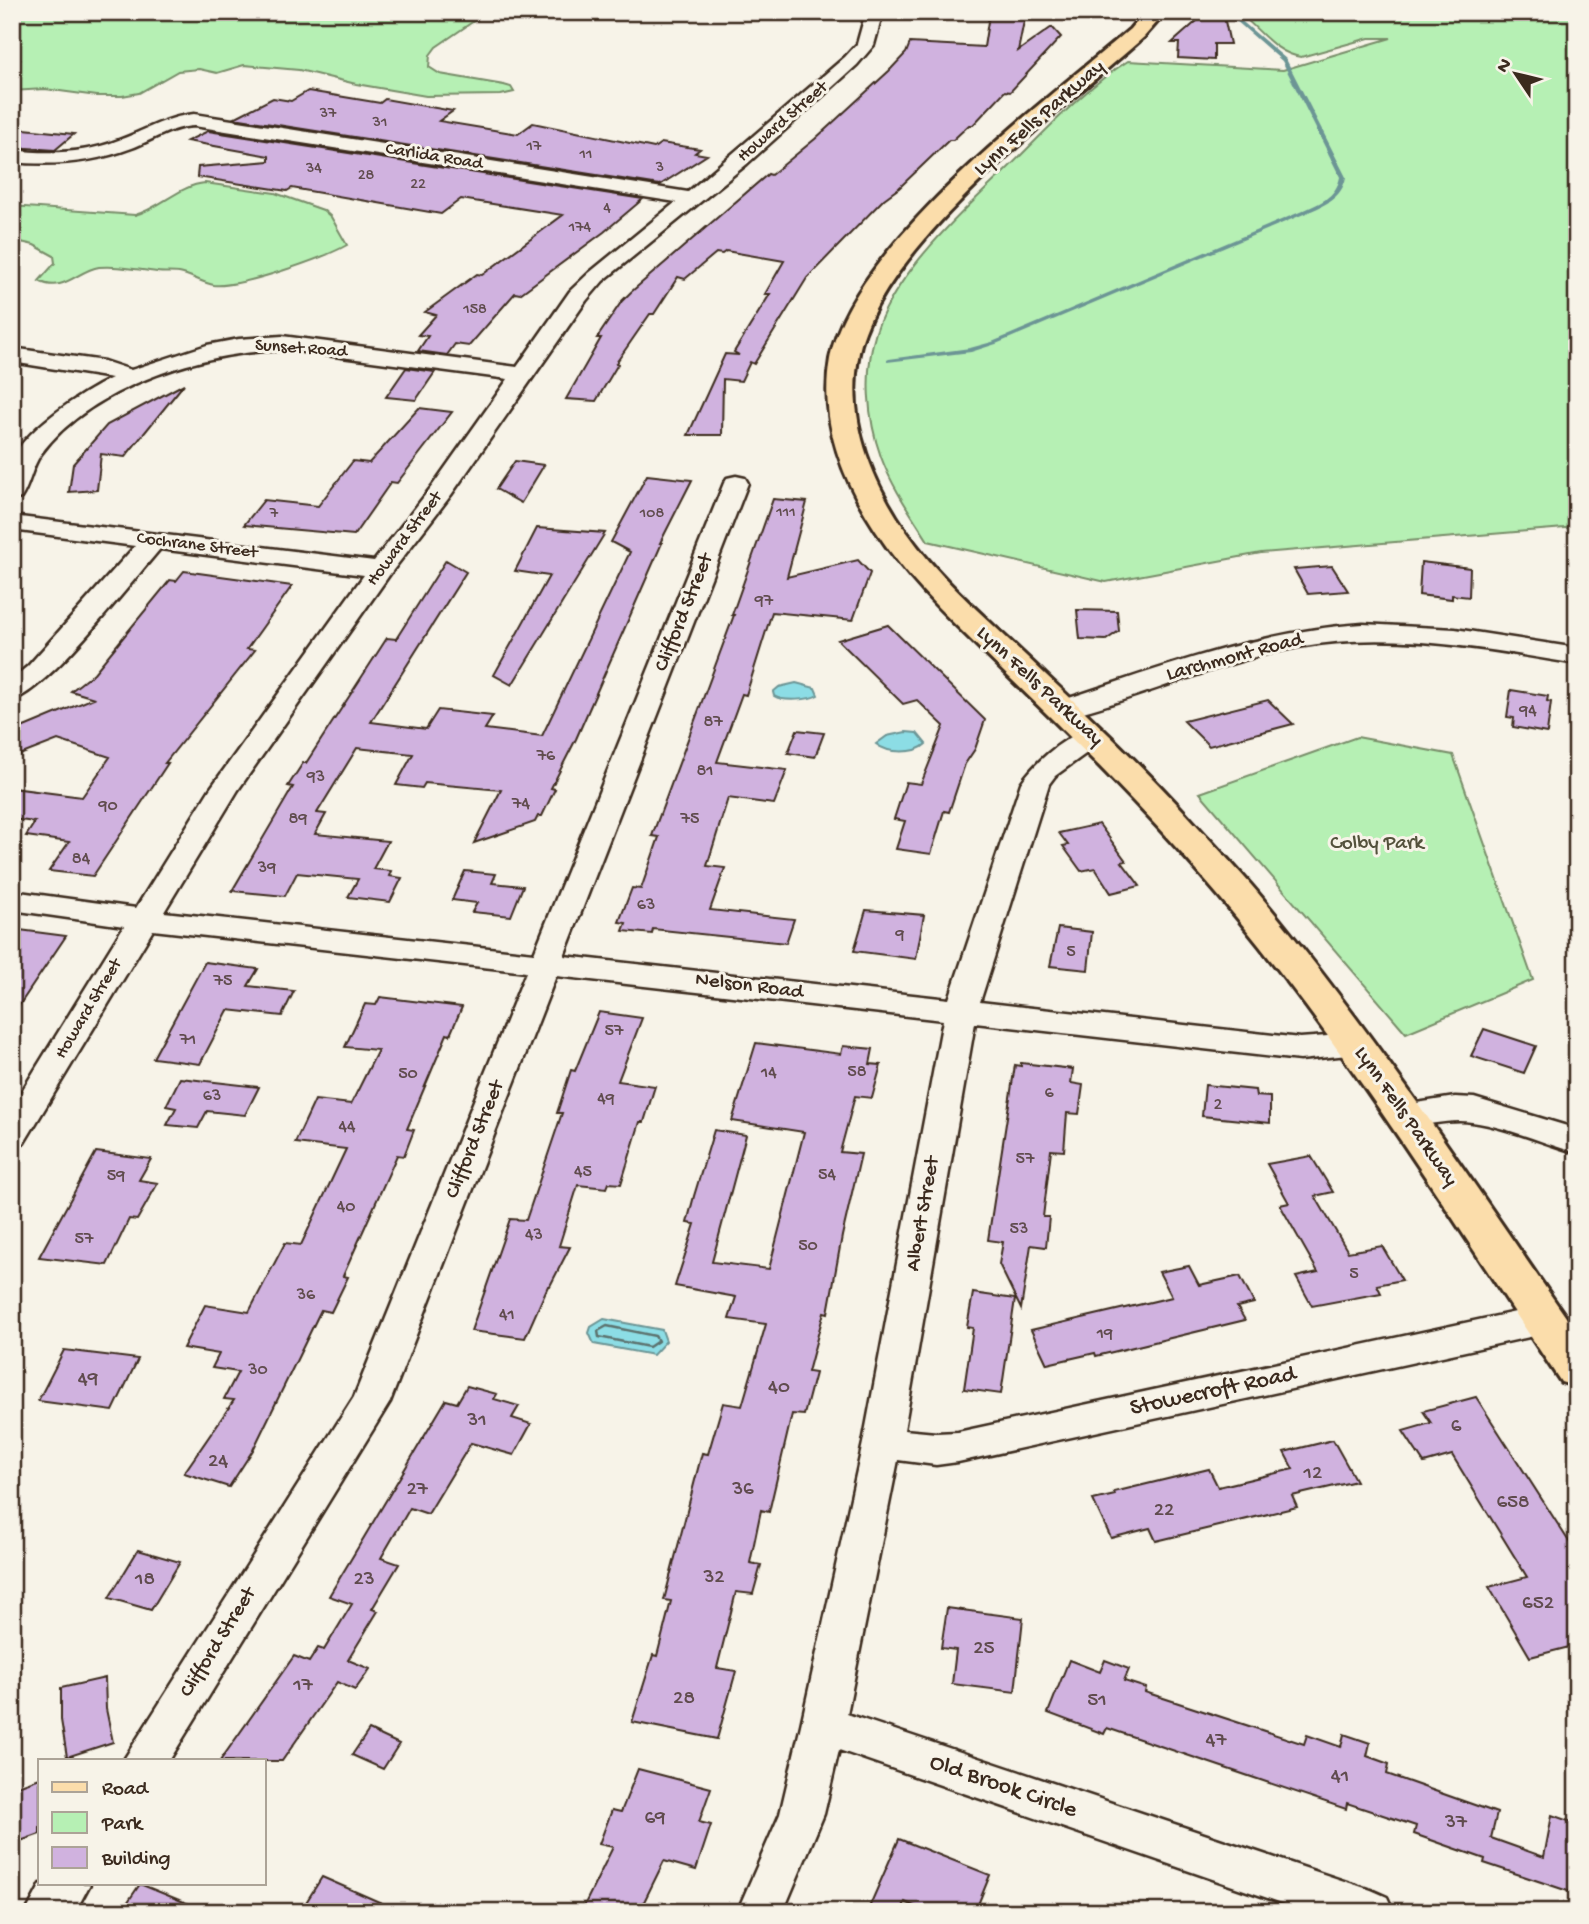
<svg xmlns="http://www.w3.org/2000/svg" width="1589" height="1924" viewBox="0 0 1589 1924" font-family="'Gochi Hand',sans-serif">
	<rect width="100%" height="100%" fill="#f7f3e8"/>
	<filter id="ink" filterUnits="userSpaceOnUse"><feTurbulence type="fractalNoise" baseFrequency=".0143" numOctaves="2"/><feDisplacementMap in="SourceGraphic" scale="14" xChannelSelector="R" yChannelSelector="G"/><feConvolveMatrix kernelMatrix="1 2 1 2 8 2 1 2 1" color-interpolation-filters="sRGB"/></filter>
	<g filter="url(#ink)">
		<!-- green -->
		<path fill="#b6f0b4" stroke="#788d69" stroke-width="2" d="M12,12H487L436,47L430,55L429,67L440,74L504,85L511,87L514,92L501,95L426,96L356,84L299,70L244,65L217,73L199,69L178,71L139,93L122,96H97L45,89L12,91V66L20,60L12,58Z
			M1237,12H1577V527L1261,553L1106,582L928,541C911,514 892,487 881,457C867,418 864,371 876,332C894,275 962,211 1005,171C1042,135 1084,88 1128,61L1283,70L1391,38H1369L1301,57C1273,53 1259,27 1237,12Z
			M205,183L275,193L323,210L331,217L347,245C324,258 240,288 214,285C202,283 191,275 179,273C172,272 164,273 157,272C137,270 119,265 99,267C78,270 63,294 39,281L55,263L54,256L34,245L12,240V206L135,215C159,209 180,185 205,183Z
			M1357,737L1453,755L1533,980L1406,1033L1200,793Z"/>
		<!-- water -->
		<path fill="#8cdde5" stroke="#6c9595" stroke-width="2" d="M796,683L815,688L818,695C810,700 783,702 774,696L773,692L779,687Z
			M906,732L917,733L926,744C916,754 888,754 876,744L887,736Z
			M604,1319L662,1330L666,1341L653,1355L594,1344L589,1333L591,1327Z"/>
		<g fill="none" stroke-linecap="round" stroke-linejoin="round">
			<!-- shore -->
			<path stroke="#5b726e" stroke-width="2.5" d="M607,1326L655,1336L658,1341L649,1347L599,1337L598,1331Z"/>
			<!-- stream -->
			<path fill="#6c9595" fill-rule="evenodd" d="M1226,12H1231L1286,59L1346,177C1342,199 1323,206 1304,214L996,344L971,352L887,362V360L889,359L970,348L992,342L1300,212C1318,204 1336,198 1340,177L1282,61Z"/>
		</g>
		<!-- building -->
		<path fill="#d0b2df" stroke="#3b2a1e" stroke-width="2" d="M1207,12H1223L1230,44H1214V60L1178,58L1179,43H1172Z
			M989,15L1025,16L1018,51L1052,27L1061,37L1010,92L1005,91L973,125H969L953,140H949L899,188L884,199L807,278L754,364L750,362L741,381L723,379L722,435H688L725,354L739,355L734,352L770,294H765L784,261L726,251L722,254L716,253L685,279L678,277L654,314H650L616,363L618,364L596,401L566,399L601,338H597L622,301L631,292L768,174L771,175L815,139L889,71L906,53L910,43L984,47Z
			M308,91L380,103L385,99L453,111L439,121L518,134L533,123L654,148L661,143L700,149L695,153L707,155L660,185L234,118L273,98L291,101Z
			M24,129L74,134L55,150L12,147V137Z
			M208,131L643,199L604,232L520,294L515,293L469,346L455,344L447,355L418,351L428,336L418,335L436,315L425,312L477,274L482,275L563,215L461,199L441,214L292,188L287,191L197,177L198,167L269,161V156L187,141Z
			M406,368L435,372L416,400L386,397Z
			M184,384L125,457L101,454L97,490L69,492L73,464L107,425Z
			M419,408L452,412L397,483L391,482L354,535L244,525L264,500L318,506L353,461L369,463Z
			M515,461L544,465L521,503L496,489Z
			M647,475L692,480L660,543H662L576,739L551,788L555,789L542,816H538L535,822L474,843L501,790L425,783L422,788L396,785L413,754L357,748L317,813L326,814L315,834L388,841L373,869L391,871L389,876L402,878L390,902L348,897L358,879L297,873L285,896L232,891L293,787L288,786L303,763H306L387,638L396,639L446,560L466,572L371,722L426,729L438,710L493,716L485,729L542,736L630,552L611,542Z
			M773,499L807,502L787,577L858,560L870,573L853,620L772,612L746,695L742,694L717,762L787,770L774,804L728,798L707,866L725,868L710,910L794,919L786,943L653,929L652,934L623,931L626,923L619,922L632,888L641,889L659,837L652,836L734,615H732Z
			M537,528L605,533L512,685L494,675L549,576L515,571Z
			M1421,562L1470,568L1469,597L1452,595V599L1419,595Z
			M1332,566L1348,591L1308,594L1294,569Z
			M184,571L292,586L247,649L255,650L165,763H168L93,876L49,871L69,842L26,836L35,822L12,819V788L82,797L110,757L58,740L12,758V732L94,698L71,691L94,673L170,580L176,581Z
			M1077,610L1117,611L1119,631L1106,640L1080,639Z
			M888,625L985,720L975,749L965,764L949,812L944,811L931,854L896,849L905,821L894,819L906,782L921,784L944,726L917,700L903,704L838,640Z
			M1511,690L1548,696L1547,701L1551,702L1547,733L1513,727L1514,718L1507,717Z
			M1268,700L1293,724L1209,746L1184,721Z
			M797,730L824,733L815,757L788,753Z
			M1099,824L1126,861L1122,862L1140,886L1111,893L1095,868L1081,871L1063,846L1068,845L1059,833Z
			M465,871L496,874L492,883L523,886L511,916L472,912L477,903L452,900Z
			M866,910L924,915L916,959L854,951Z
			M1058,928L1092,932L1088,970L1050,966Z
			M12,929L66,936L12,1016Z
			M205,962L258,969L248,986L294,991L282,1016L228,1010L200,1064L153,1058Z
			M380,997L462,1007L450,1035L447,1034L407,1129L414,1130L404,1156L397,1155L343,1276L348,1277L331,1312L321,1310L253,1450L229,1487L184,1473L234,1400L224,1399L238,1372L212,1368L219,1354L183,1348L205,1305L249,1312L285,1243L301,1245L346,1149L295,1143L315,1100L351,1104L378,1050L345,1047L365,1004L376,1005Z
			M599,1012L642,1018L618,1081L655,1086L644,1122H640L621,1184L609,1183L607,1188L578,1185L559,1246L570,1247L550,1286H548L525,1338L471,1331L510,1219L526,1220L562,1113H557L571,1070L575,1071Z
			M1484,1029L1536,1046L1524,1073L1471,1056Z
			M756,1043L841,1054L843,1046L873,1049L870,1064L881,1065L872,1098L855,1096L840,1152L861,1154L842,1236L828,1313L824,1312L808,1372L815,1373L804,1415L792,1414L769,1512L761,1510L750,1563L761,1565L753,1594L736,1592L717,1668L736,1671L717,1739L632,1722L653,1655L657,1656L671,1601L664,1600L702,1453L708,1454L723,1403L742,1406L766,1324L729,1319L736,1297L675,1286L695,1224L687,1223L694,1196L714,1130L746,1135L712,1262L769,1269L804,1132L732,1121Z
			M1021,1063L1073,1069L1071,1083L1083,1085L1079,1114L1067,1113L1064,1151L1051,1150L1043,1217H1049L1046,1247L1031,1245L1021,1309L999,1264L1003,1242L988,1240L1015,1065L1021,1066Z
			M180,1078L259,1087L245,1115L207,1111L198,1128L167,1125L176,1108L166,1106Z
			M1205,1085L1255,1090L1256,1096L1270,1097V1123L1202,1116Z
			M96,1152L151,1159L139,1180L158,1183L137,1220L129,1219L107,1265L39,1257Z
			M1311,1156L1333,1192L1315,1196L1348,1252L1382,1246L1402,1280L1377,1285L1381,1293L1312,1306L1296,1277L1318,1272L1280,1205L1289,1203L1267,1164Z
			M1189,1266L1199,1285L1240,1276L1254,1303L1237,1307L1245,1320L1096,1356L1095,1353L1047,1364L1031,1330L1172,1297L1159,1272Z
			M973,1293L1015,1299L1001,1394L964,1389L973,1328L967,1327Z
			M64,1350L138,1359L113,1411L38,1401Z
			M467,1386L497,1394L494,1399L519,1406L512,1418L531,1424L514,1455L471,1443L428,1514L410,1508L381,1558L399,1564L372,1609L378,1611L348,1660L370,1669L355,1690L337,1682L282,1761H220L294,1656L309,1662L318,1648L324,1650L352,1604L329,1596L446,1400L457,1403Z
			M1476,1397L1577,1554V1645L1530,1657L1489,1587L1527,1577L1452,1455L1424,1463L1403,1431L1431,1423L1423,1411Z
			M1333,1440L1356,1481L1292,1496L1297,1507L1156,1541L1150,1528L1111,1538L1093,1500L1115,1495L1114,1492L1209,1469L1218,1487L1293,1469L1284,1452Z
			M138,1550L180,1562L151,1610L109,1598Z
			M947,1608L1023,1618L1015,1692L952,1684L956,1650L941,1648Z
			M1069,1660L1100,1672L1105,1660L1129,1669L1124,1681L1146,1688L1145,1692L1304,1744L1307,1735L1341,1747L1344,1734L1370,1743L1367,1756L1389,1764L1387,1774L1497,1813L1491,1838L1544,1857L1552,1815L1577,1824V1894L1484,1863L1485,1859L1414,1834L1416,1826L1347,1803L1346,1809L1107,1728L1104,1734L1048,1713Z
			M105,1678L106,1709L113,1742L67,1757L61,1720V1688Z
			M369,1730L399,1744L383,1769L352,1755Z
			M638,1769L711,1788L699,1822L711,1825L696,1870L664,1861L639,1912H581L613,1847L599,1844L612,1810L621,1812Z
			M40,1778V1834L12,1844V1788Z
			M899,1839L990,1875L975,1912H929L905,1902L901,1912H867Z
			M322,1877L402,1912H300Z
			M140,1884L206,1911V1912H121Z"/>
		<g fill="none" stroke-linecap="round" stroke-linejoin="round">
			<defs>
				<path id="minor" d="M866,12H883L874,45L857,65L747,164L603,281L586,301L451,495L390,574L238,790L164,912L534,953L724,483L727,478L736,476L745,478L748,483L564,956L949,999L1021,783C1035,762 1076,724 1102,730L1106,736L1102,742L1055,776L1049,784L980,1002L1300,1038L1355,1034L1367,1037L1371,1045L1367,1053L1300,1060L975,1023L904,1430L936,1433L958,1432L1543,1306L1556,1310L1562,1320L1556,1330L1543,1334L958,1462L936,1465L898,1460L847,1714L1371,1890L1387,1897L1394,1912H1308L839,1750L824,1814L783,1912H737L780,1814L801,1725L863,1443L943,1020L556,976L390,1402L169,1761H123L354,1397L526,972L153,930L24,1143L12,1147V1107L124,926L12,910V891L136,908L210,789L364,575L160,549C132,581 47,692 12,700V679L28,666L135,546L12,530V516L374,561L433,485L508,379L296,351C214,346 90,386 41,454C31,468 30,485 21,498L12,500C12,489 9,473 12,462C21,431 85,391 112,378L12,362V348L104,361L131,370L207,345L239,339L282,336L517,367L570,291L589,273L676,202L194,126C171,127 153,140 132,148C93,163 53,166 12,162V150C47,154 83,154 116,141C143,132 165,117 194,114L688,192L845,57L857,44Z
					M1363,624L1455,629L1577,648V664C1485,649 1391,630 1298,647C1217,662 1143,698 1064,717L1054,715L1050,709L1054,703C1155,670 1256,631 1363,624Z
					M1455,1097L1474,1098L1577,1129V1153C1543,1143 1507,1127 1472,1122C1445,1117 1417,1131 1391,1123L1386,1115L1391,1107Z
					M41,1884H90L75,1912H26Z"/>
				<path id="major" d="M1144,12H1166L1144,37C1063,109 875,250 858,358C847,420 871,480 906,531C935,573 973,606 1009,640C1070,698 1133,755 1189,817C1215,846 1243,874 1267,904C1379,1040 1476,1188 1577,1333V1387L1561,1382C1445,1209 1335,1028 1198,872C1138,803 1076,742 1010,678C963,631 912,587 876,531C842,479 819,421 830,359C851,246 1043,103 1130,29Z"/>
			</defs>
			<!-- minor casing -->
			<use href="#minor" stroke="#3b2a1e" stroke-width="5"/>
			<!-- major casing -->
			<use href="#major" stroke="#3b2a1e" stroke-width="6"/>
			<!-- minor -->
			<use href="#minor" fill="#f7f3e8" fill-rule="evenodd"/>
			<!-- major -->
			<use href="#major" fill="#fbddab" fill-rule="evenodd"/>
		</g>
	</g>
	<g text-anchor="middle" dominant-baseline="central" stroke-width="6" stroke-linejoin="round" paint-order="stroke">
		<!-- far-number labels -->
		<g font-size="16" fill="#604c4e">
			<text x="328" y="114">37</text>
			<text x="380" y="123">31</text>
			<text x="534" y="147">17</text>
			<text x="586" y="155">11</text>
			<text x="660" y="168">3</text>
			<text x="314" y="169">34</text>
			<text x="366" y="176">28</text>
			<text x="418" y="185">22</text>
			<text x="607" y="209">4</text>
			<text x="580" y="228">174</text>
			<text x="475" y="310">158</text>
			<text x="786" y="513">111</text>
			<text x="274" y="514">7</text>
			<text x="652" y="514">108</text>
		</g>
		<!-- far-street labels -->
		<g font-size="18" fill="#3b2a1e" stroke="#f7f3e8">
			<text transform="translate(783 122) rotate(-41)">Howard Street</text>
			<text transform="translate(434 157) rotate(9)">Carlida Road</text>
			<text transform="translate(301 349) rotate(4)">Sunset Road</text>
			<text transform="translate(405 539) rotate(-53)">Howard Street</text>
			<text transform="translate(197 546) rotate(7)">Cochrane Street</text>
			<text transform="translate(89 1009) rotate(-59)">Howard Street</text>
		</g>
		<!-- number labels -->
		<g font-size="18" fill="#604c4e">
			<text x="764" y="601">97</text>
			<text x="1528" y="711">94</text>
			<text x="713" y="722">87</text>
			<text x="546" y="756">76</text>
			<text x="705" y="771">81</text>
			<text x="316" y="777">93</text>
			<text x="521" y="804">74</text>
			<text x="108" y="806">90</text>
			<text x="298" y="819">89</text>
			<text x="690" y="819">75</text>
			<text x="81" y="859">84</text>
			<text x="267" y="868">39</text>
			<text x="646" y="905">63</text>
			<text x="900" y="935">9</text>
			<text x="1071" y="952">5</text>
			<text x="223" y="981">75</text>
			<text x="614" y="1031">57</text>
			<text x="188" y="1040">71</text>
			<text x="857" y="1072">58</text>
			<text x="769" y="1073">14</text>
			<text x="408" y="1074">50</text>
			<text x="1049" y="1093">6</text>
			<text x="212" y="1096">63</text>
			<text x="606" y="1099">49</text>
			<text x="1218" y="1105">2</text>
			<text x="347" y="1127">44</text>
			<text x="1025" y="1159">57</text>
			<text x="583" y="1172">45</text>
			<text x="827" y="1175">54</text>
			<text x="116" y="1176">59</text>
			<text x="346" y="1207">40</text>
			<text x="1019" y="1229">53</text>
			<text x="534" y="1235">43</text>
			<text x="84" y="1239">57</text>
			<text x="808" y="1246">50</text>
			<text x="1354" y="1274">5</text>
			<text x="306" y="1295">36</text>
			<text x="507" y="1315">41</text>
			<text x="1105" y="1334">19</text>
			<text x="258" y="1370">30</text>
		</g>
		<!-- street labels -->
		<g font-size="21" fill="#3b2a1e" stroke="#f7f3e8">
			<text transform="translate(1040 119) rotate(-41)">Lynn Fells Parkway</text>
			<text transform="translate(685 613) rotate(-68)">Clifford Street</text>
			<text transform="translate(1235 658) rotate(-15)">Larchmont Road</text>
			<text transform="translate(1039 687) rotate(43)">Lynn Fells Parkway</text>
			<text transform="translate(749 987) rotate(7)">Nelson Road</text>
			<text transform="translate(1405 1117) rotate(55)">Lynn Fells Parkway</text>
			<text transform="translate(476 1140) rotate(-68)">Clifford Street</text>
			<text transform="translate(924 1214) rotate(-80)">Albert Street</text>
			<text transform="translate(219 1643) rotate(-58)">Clifford Street</text>
		</g>
		<!-- park labels -->
		<g font-size="21" fill="#54523c" stroke="#f7f3e8">
			<text x="1377" y="844">Colby Park</text>
		</g>
		<!-- near-number labels -->
		<g font-size="21" fill="#604c4e">
			<text x="88" y="1380">49</text>
			<text x="779" y="1388">40</text>
			<text x="477" y="1421">31</text>
			<text x="1456" y="1427">6</text>
			<text x="218" y="1462">24</text>
			<text x="1313" y="1474">12</text>
			<text x="417" y="1490">27</text>
			<text x="743" y="1490">36</text>
			<text x="1513" y="1503">658</text>
			<text x="1164" y="1511">22</text>
			<text x="714" y="1578">32</text>
			<text x="145" y="1580">18</text>
			<text x="364" y="1580">23</text>
			<text x="1538" y="1604">652</text>
			<text x="984" y="1649">25</text>
			<text x="303" y="1686">17</text>
			<text x="684" y="1699">28</text>
			<text x="1097" y="1701">51</text>
			<text x="1216" y="1741">47</text>
			<text x="1340" y="1777">41</text>
			<text x="655" y="1819">69</text>
			<text x="1456" y="1823">37</text>
		</g>
		<!-- near-street labels -->
		<g font-size="24" fill="#3b2a1e" stroke="#f7f3e8">
			<text transform="translate(1213 1392) rotate(-12)">Stowecroft Road</text>
			<text transform="translate(1003 1787) rotate(19)">Old Brook Circle</text>
		</g>
	</g>
	<!-- margin -->
	<rect width="1589" height="1924" fill="none" stroke="#f7f3e8" stroke-width="42"/>
	<rect x="21" y="21" width="1547" height="1882" fill="none" stroke="#3b2a1e" stroke-width="2.5" filter="url(#ink)"/>
	<!-- legend -->
	<rect x="38" y="1759" width="228" height="126" fill="#f7f3e8" stroke="#aca397" stroke-width="2"/>
	<rect x="52" y="1782" width="35" height="10" fill="#fbddab" stroke="#aca397" stroke-width="2"/>
	<text x="102" y="1794" font-size="21" fill="#3b2a1e">Road</text>
	<rect x="52" y="1812" width="35" height="21" fill="#b6f0b4" stroke="#aca397" stroke-width="2"/>
	<text x="102" y="1829" font-size="21" fill="#3b2a1e">Park</text>
	<rect x="52" y="1847" width="35" height="21" fill="#d0b2df" stroke="#aca397" stroke-width="2"/>
	<text x="102" y="1864" font-size="21" fill="#3b2a1e">Building</text>
	<!-- north arrow -->
	<g transform="translate(1516 74) rotate(305)" stroke="#f7f3e8" stroke-width="5" paint-order="stroke">
	<path d="M0-5L12 26L0 18L-12 26Z" fill="#3b2a1e"/>
	<text y="-10" font-size="19" font-weight="bold" text-anchor="middle" fill="#3b2a1e">N</text>
	</g>
</svg>
